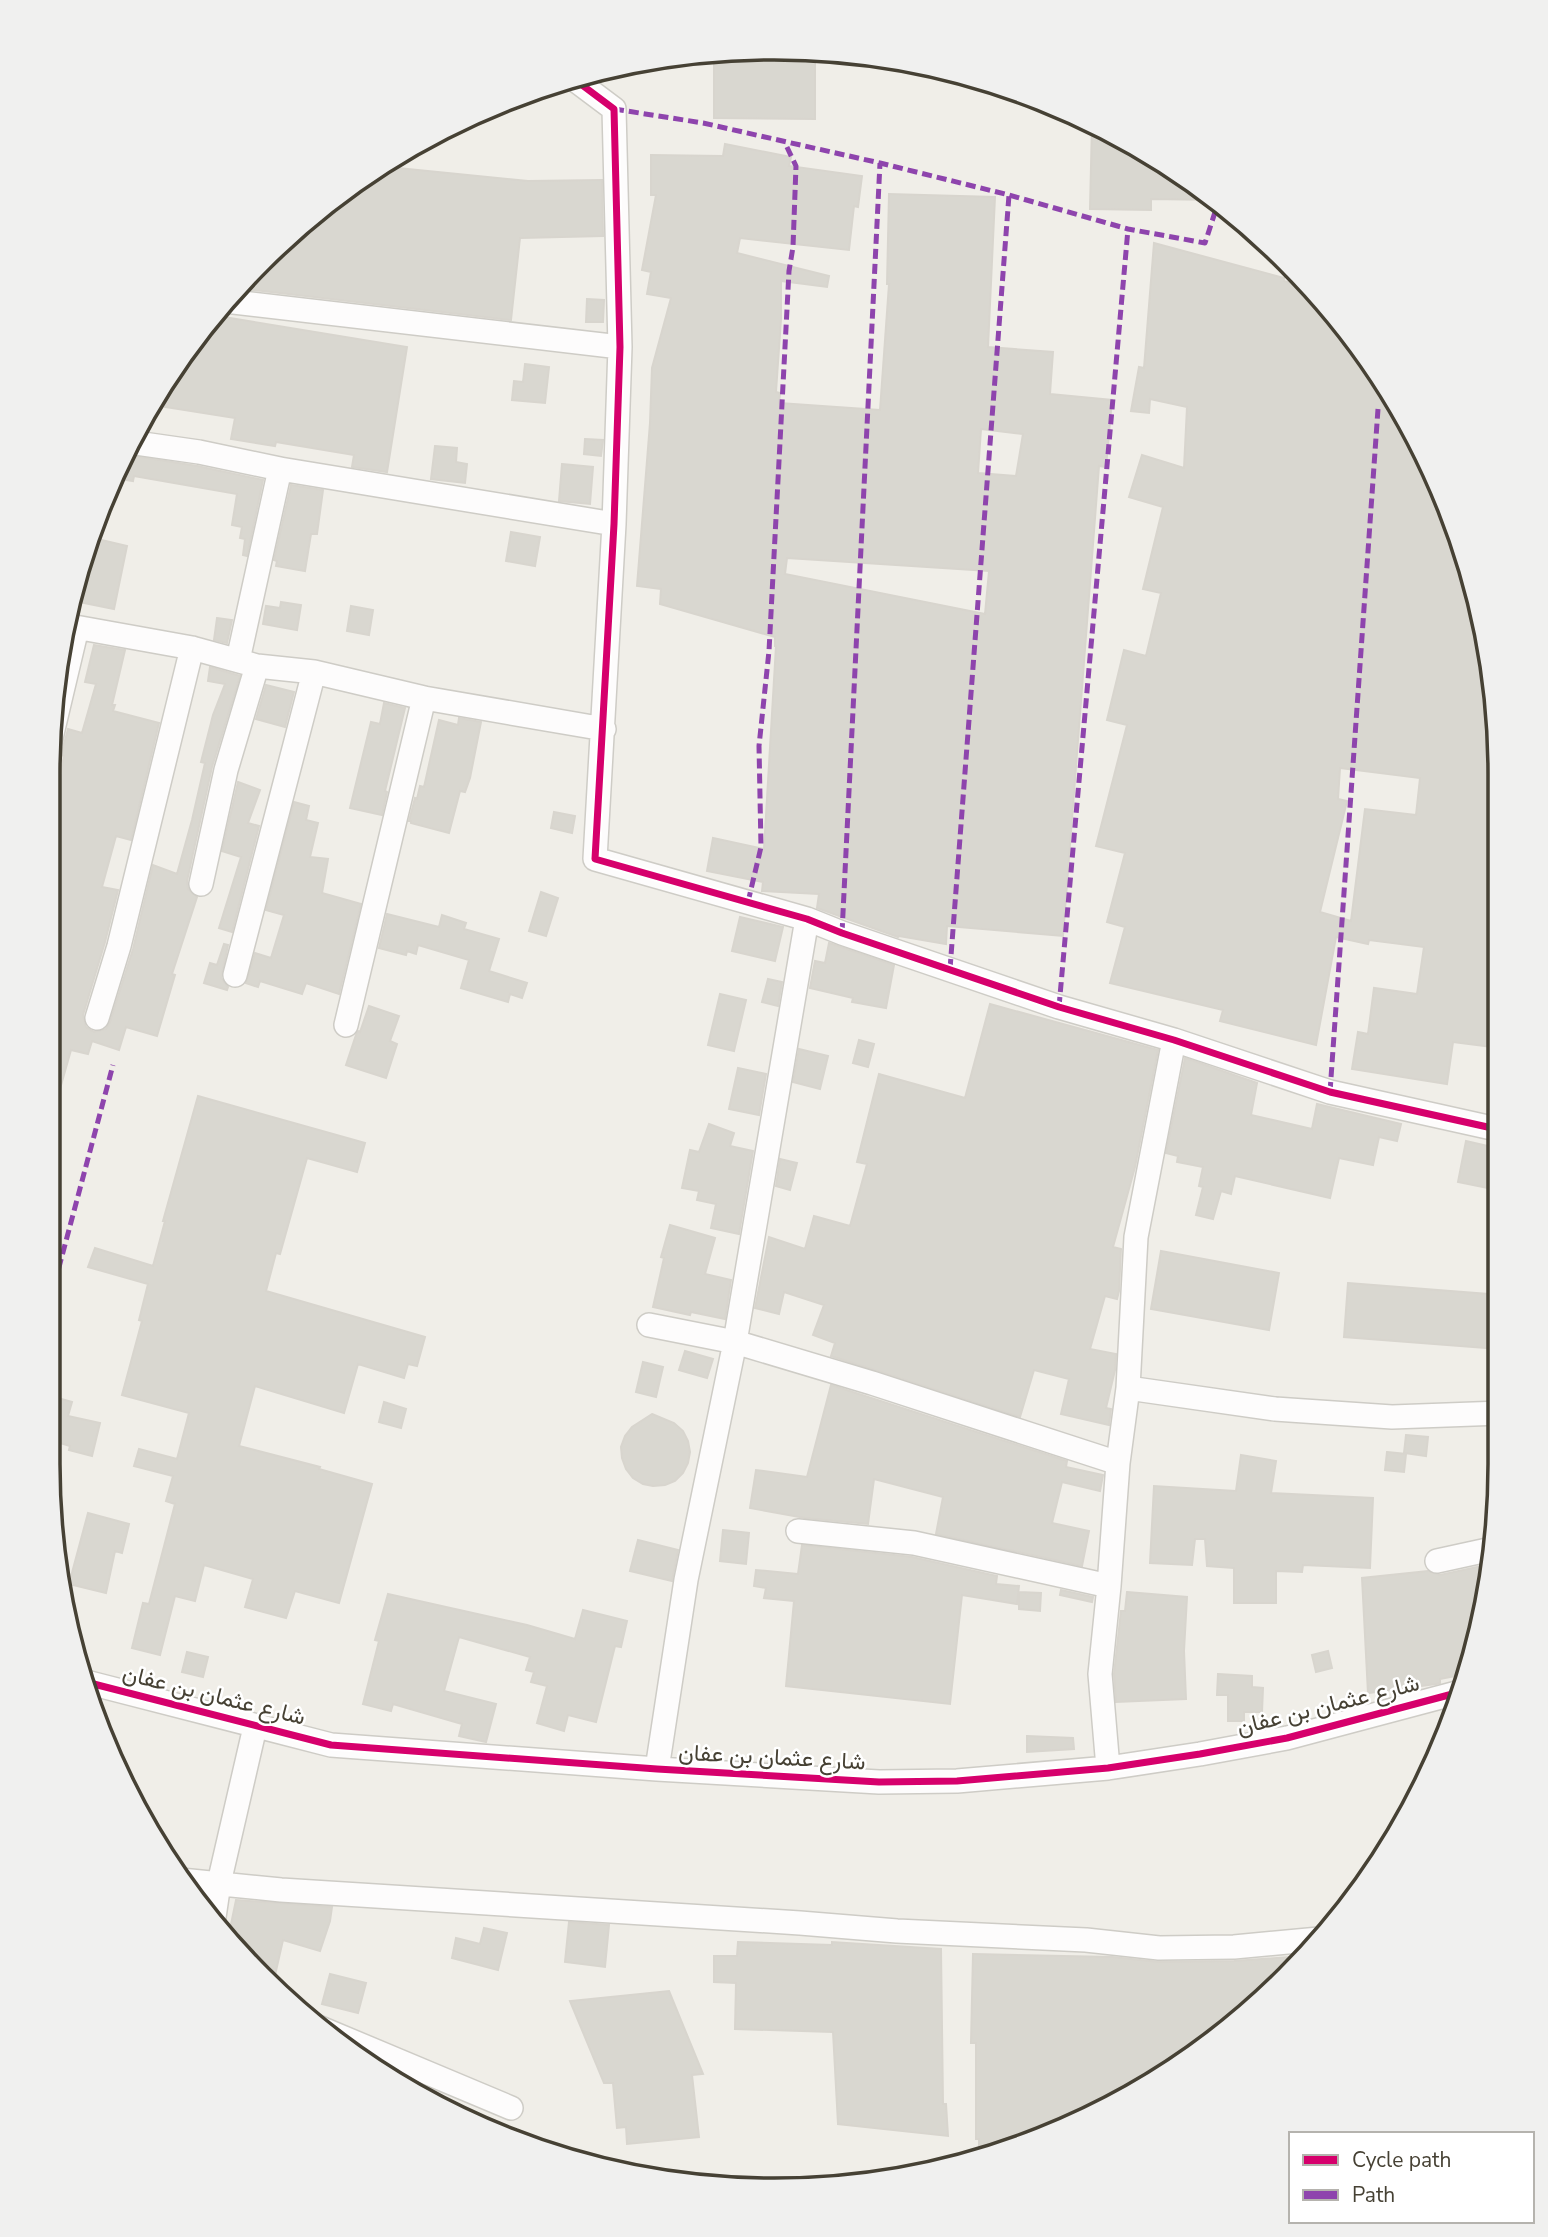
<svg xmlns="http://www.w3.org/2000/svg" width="1548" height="2237" viewBox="0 0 1548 2237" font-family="'Nunito Sans',Vazirmatn,sans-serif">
	<rect width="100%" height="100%" fill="#f0eee8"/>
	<!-- building -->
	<path fill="#d9d7d0" stroke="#d8d5ce" stroke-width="2" fill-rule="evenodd" d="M774,47L815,51V119L714,118V53Z
		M1092,124L1178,170L1215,200L1151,199V210L1090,209Z
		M725,144L791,157L789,166L862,176L858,207L854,206L849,250L740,238L737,253L829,276L827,287L781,281V319L776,392L780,393L779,403L880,410L889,284H887L889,194L995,197L988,347L1053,352L1050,394L1112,400L1106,467L1099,466L1063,936L947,926L946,944L899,936L898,937L817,908L819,894L762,891L763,882L707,871L713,838L764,849L776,646H775V637L660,604L661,589L637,586L650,423L652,368L671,298L647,294L651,272L642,270L656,195H651V155L723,156ZM981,429L1023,434L1016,476L978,473ZM787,558L989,571L985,614L785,574Z
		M378,166L528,181L602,180L603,236L520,238L511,320L236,288L260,260Z
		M1154,243L1284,278V281L1314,290L1351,332L1426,452L1487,633L1501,774V1048L1453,1042L1447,1084L1352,1069L1358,1032L1368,1034L1374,988L1417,994L1424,947L1369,940L1368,944L1336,937L1316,1045L1220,1021L1223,1010L1110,983L1125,927L1107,922L1125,853L1096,846L1127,725L1107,720L1124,650L1146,656L1161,593L1143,589L1163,507L1129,497L1142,455L1184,468L1187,407L1150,399L1149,413L1131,411L1139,367L1144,368ZM1340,768L1420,778L1416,815L1365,809L1351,921L1320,912L1347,801L1338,799Z
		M587,299L604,300L603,322H586Z
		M212,315L407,347L387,472L352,467L354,455L276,442L275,446L231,439L235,418L165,407L170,375L197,332Z
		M525,364L549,367L545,403L512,400L514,381L523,382Z
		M585,439L603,440L601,456L584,454Z
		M435,446L457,448L456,462L467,464L465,483L431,479Z
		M122,454L197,466L263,480L247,556L243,555L245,539L240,538L242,527L232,525L237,494L134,476L133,481L114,478Z
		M562,464L593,467L590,504L559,501Z
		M291,485L323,490L317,534H311L305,571L276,566L277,561L274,560Z
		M511,532L540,537L535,566L506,561Z
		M93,538L127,546L114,609L79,602L83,587L78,582L82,570L86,569Z
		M281,602L301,605L297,630L263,624L266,606L280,608Z
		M351,606L373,610L369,635L347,631Z
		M217,618L232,620L227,643L214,640Z
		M94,645L125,650L112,705H115L113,711L159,723L131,840L116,836L102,887L118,890L105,942L83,1015L86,1027L94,1032L106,1029L110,1022L133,949L153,865L177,874L192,820L205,763L201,762L213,715L225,684L208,681L210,667L240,676L212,767L187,881L188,889L197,897L172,974L175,975L157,1036L126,1027L119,1050L92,1041L88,1054L71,1050L52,1117L47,1116V826L49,827L64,756L61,755L68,729L82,733L96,684L85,682Z
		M266,685L294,692L285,727L256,719Z
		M384,703L405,708L385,791L387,792L382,815L350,808L371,722L380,724Z
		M459,718L481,722L470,778L465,792L460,791L449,833L411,823V821H409L415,798L417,799L420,786L424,787L439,720L458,725Z
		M238,782L260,790L248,823L259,826L232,932L219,928L241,857L222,851Z
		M294,802L309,806L306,820L318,823L310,857L328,859L322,893L361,904L339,994L306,983L302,994L260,981L258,987L246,983L255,953L271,958L284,915L266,910Z
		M554,812L575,816L572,833L551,828Z
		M541,892L558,898L546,936L529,931Z
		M387,914L439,927L442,915L466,923L464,929L499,939L489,971L527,983L522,998L510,994L508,1002L461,988L469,960L418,945L416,954L407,951L406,955L379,948Z
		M740,917L783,927L775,961L732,951Z
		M829,943L894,965L886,1008L852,1002L853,998L810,988L815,961L825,963Z
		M224,944L228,945L221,978L228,987L227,990L204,983L210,963L217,965Z
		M768,979L782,982L778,1006L762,1002Z
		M720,994L746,1000L734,1051L708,1045Z
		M990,1004L1158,1050L1135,1167L1113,1247L1121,1249L1119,1291L1117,1299L1105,1296L1090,1349L1116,1354L1115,1370L1106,1408L1111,1409L1109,1425L1061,1414L1069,1379L1034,1370L1020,1417L831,1356L835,1343L813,1335L824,1305L784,1292L779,1314L755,1308L769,1237L805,1249L814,1216L850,1226L867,1164L857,1162L879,1074L965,1098Z
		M369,1006L399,1016L390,1041L397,1044L386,1078L346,1065L356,1035L358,1031L360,1032Z
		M859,1040L874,1044L868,1067L853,1063Z
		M799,1049L828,1056L820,1089L793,1082Z
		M1185,1058L1257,1083L1251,1115L1312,1129L1317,1104L1401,1124L1397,1141L1379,1137L1373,1165L1339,1158L1330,1198L1235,1176L1231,1194L1221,1191L1213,1219L1196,1215L1203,1187L1199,1186L1203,1167L1177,1162L1178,1156L1166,1153Z
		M738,1068L766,1074L759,1115L729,1109Z
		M198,1096L365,1143L357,1172L307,1158L280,1254L276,1253L266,1291L425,1337L417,1366L408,1364L404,1378L358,1364L344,1413L255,1386L239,1446L320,1467L319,1469L372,1484L339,1603L295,1591L286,1618L245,1607L253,1579L204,1565L195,1601L175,1596L160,1655L132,1648L143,1603L149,1604L175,1504L166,1501L173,1476L134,1466L139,1449L177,1459L189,1413L122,1395L142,1321L139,1320L148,1284L88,1267L95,1248L153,1266L165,1221H163Z
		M709,1124L734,1133L730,1146L753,1151L739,1234L711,1228L716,1204L697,1200L699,1191L682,1188L690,1150L699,1152Z
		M1466,1141L1501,1149V1174L1498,1190L1458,1182Z
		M780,1159L797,1163L790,1190L776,1186Z
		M670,1225L715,1238L705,1274L731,1280L725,1319L691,1312L690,1315L653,1307L664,1258L661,1257Z
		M1161,1251L1279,1273L1269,1330L1151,1309Z
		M1348,1283L1501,1295L1498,1349L1344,1337Z
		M685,1351L713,1359L707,1378L679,1370Z
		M643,1362L663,1367L656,1397L636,1392Z
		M831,1385L1067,1461L1066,1467L1103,1475L1100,1491L1062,1482L1052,1523L1089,1531L1082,1566L936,1534L943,1497L874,1479L868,1524L805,1518L750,1508L756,1470L807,1477Z
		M47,1395L72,1402L68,1416L100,1423L92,1456L69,1450L70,1446L47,1439Z
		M384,1402L406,1409L401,1428L379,1422Z
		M652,1414L674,1423L683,1431L688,1441L690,1452L688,1463L683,1473L675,1481L665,1485L653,1486L643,1484L633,1478L626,1469L622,1458L621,1447L625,1436L632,1427Z
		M1406,1435L1428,1437L1426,1456L1404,1453Z
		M1387,1452L1406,1454L1404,1472L1385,1470Z
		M1241,1455L1276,1461L1271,1493L1373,1498L1370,1568L1303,1565L1302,1572L1276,1571V1603H1234V1568L1207,1566L1205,1539H1195L1192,1565L1150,1563L1154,1486L1236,1491Z
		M88,1513L129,1524L122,1553L115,1551L106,1593L69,1584Z
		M723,1530L749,1533L746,1564L720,1561Z
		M638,1540L678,1550L672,1581L630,1571Z
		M802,1545L912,1557L997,1576L996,1584L1019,1586L1017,1604L962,1595L950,1704L786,1686L794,1601L764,1598L766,1588L754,1586L756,1570L798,1574Z
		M1491,1564L1487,1605L1466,1674L1440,1679V1683L1436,1684L1368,1693L1362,1578L1428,1571L1440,1575Z
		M1061,1590L1093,1597L1092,1602L1060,1595Z
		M1019,1592L1041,1593L1040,1611L1019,1609Z
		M1127,1592L1187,1597L1184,1651L1186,1699L1116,1702L1114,1674L1121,1611H1125Z
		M388,1594L527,1625L575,1639L583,1610L627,1621L621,1647L615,1646L596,1722L568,1715L564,1731L537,1723L547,1686L531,1682L534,1672L526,1670L530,1657L459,1637L444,1691L496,1704L486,1742L459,1736L462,1724L393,1704L391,1711L363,1704L379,1641L375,1640Z
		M1328,1651L1332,1668L1316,1672L1312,1655Z
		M187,1652L208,1657L203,1677L182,1672Z
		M1218,1674L1252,1676V1687L1263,1688L1262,1712H1244V1721H1228V1695H1217Z
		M1027,1736L1073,1738L1074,1749L1027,1752Z
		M236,1900L332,1907L330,1921L320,1951L283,1940L273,1984L229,1934Z
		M569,1922L609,1925L605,1967L565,1962Z
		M484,1928L507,1933L498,1970L452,1958L456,1938L480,1944Z
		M738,1942L832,1945V1942L941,1949L943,2104H946L948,2136L838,2124L833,2032L735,2029L736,1983L714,1982V1956H737Z
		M973,1954L1112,1957L1159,1962L1234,1961L1305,1956L1288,1977L1216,2040L1096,2115L979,2154V2139H976V2043H971Z
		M330,1974L366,1983L358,2013L322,2004Z
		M669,1991L703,2074L692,2075L699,2137L627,2144L626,2127L617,2128L613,2083H604L570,2001Z"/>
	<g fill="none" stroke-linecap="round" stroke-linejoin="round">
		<defs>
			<path id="minor" d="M574,79L614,109L620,347L614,524L595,859L807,919L842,933L1059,1007L1174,1040L1330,1092L1501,1130
				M225,301L620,347
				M129,442L199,452L280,469L614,524
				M64,625L192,648L257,666L314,672L424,698L604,729
				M238,660L280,469
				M50,742L77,628
				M201,884L226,770L257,666
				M235,975L314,672
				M97,1018L119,946L192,648
				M346,1025L424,698
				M649,1325L735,1342L872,1383L1118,1463
				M1128,1388L1275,1409L1392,1417L1501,1413
				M798,1531L914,1543L1109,1586
				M1437,1561L1492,1549
				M82,1681L331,1745L657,1769L879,1782L957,1781L1108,1768L1200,1754L1287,1738L1460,1692
				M1108,1768L1100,1674L1109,1586L1118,1463L1128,1388L1136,1237L1174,1040
				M657,1769L686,1580L735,1342L807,919
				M181,1880L281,1890L800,1923L897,1931L1086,1940L1159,1948L1234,1947L1319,1939
				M214,1917L219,1883L255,1727
				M318,2027L511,2108"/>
		</defs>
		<!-- minor casing -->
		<use href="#minor" stroke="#ceccc6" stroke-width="26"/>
		<!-- minor -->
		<use href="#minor" stroke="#fdfcfc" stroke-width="23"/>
		<!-- quiet -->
		<path stroke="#8e44ad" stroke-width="5" stroke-dasharray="10 5" stroke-linecap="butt" d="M614,109L703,123L880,163L1009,195L1128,229L1205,243L1218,203
			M748,902L761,847L759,746L769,651L789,271L793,247L796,166L785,143
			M842,933L880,163
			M950,969L1009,195
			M1059,1007L1128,229
			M1330,1092L1378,409
			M47,1312L113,1065"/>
		<defs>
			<path id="cycleway" d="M574,79L614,109L620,347L614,524L595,859L807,919L842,933L1059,1007L1174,1040L1330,1092L1501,1130
				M82,1681L331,1745L657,1769L879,1782L957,1781L1108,1768L1200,1754L1287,1738L1460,1692"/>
		</defs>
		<!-- cycleway casing -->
		<use href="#cycleway" stroke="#fff" stroke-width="11"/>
		<!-- cycleway -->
		<use href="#cycleway" stroke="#d6006c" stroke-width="7"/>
	</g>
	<g text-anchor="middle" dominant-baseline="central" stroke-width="5" stroke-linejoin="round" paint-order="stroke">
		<!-- street labels -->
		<g font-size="23" fill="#464134" stroke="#fff">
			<text transform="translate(214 1695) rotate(14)">شارع عثمان بن عفان</text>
			<text transform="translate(1328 1705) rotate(-14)">شارع عثمان بن عفان</text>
			<text transform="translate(772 1757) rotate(3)">شارع عثمان بن عفان</text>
		</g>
	</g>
	<!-- crop -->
	<path d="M0 0H1548V2237H0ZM774 60H774A714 714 0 0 1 1488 774V1464A714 714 0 0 1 774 2178H774A714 714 0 0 1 60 1464V774A714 714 0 0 1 774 60Z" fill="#f0f0ef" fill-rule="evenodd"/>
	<path fill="none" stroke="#464134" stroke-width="3.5" d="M774 60H774A714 714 0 0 1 1488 774V1464A714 714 0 0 1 774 2178H774A714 714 0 0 1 60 1464V774A714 714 0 0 1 774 60Z"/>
	<!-- legend -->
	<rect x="1289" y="2132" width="245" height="91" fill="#ffffff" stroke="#b5b3ae" stroke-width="2"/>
	<rect x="1303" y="2155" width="35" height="10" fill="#d6006c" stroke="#b5b3ae" stroke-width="2"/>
	<text x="1352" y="2167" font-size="21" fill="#464134">Cycle path</text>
	<rect x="1303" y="2190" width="35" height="10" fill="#8e44ad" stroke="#b5b3ae" stroke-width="2"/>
	<text x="1352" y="2202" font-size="21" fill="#464134">Path</text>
</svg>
